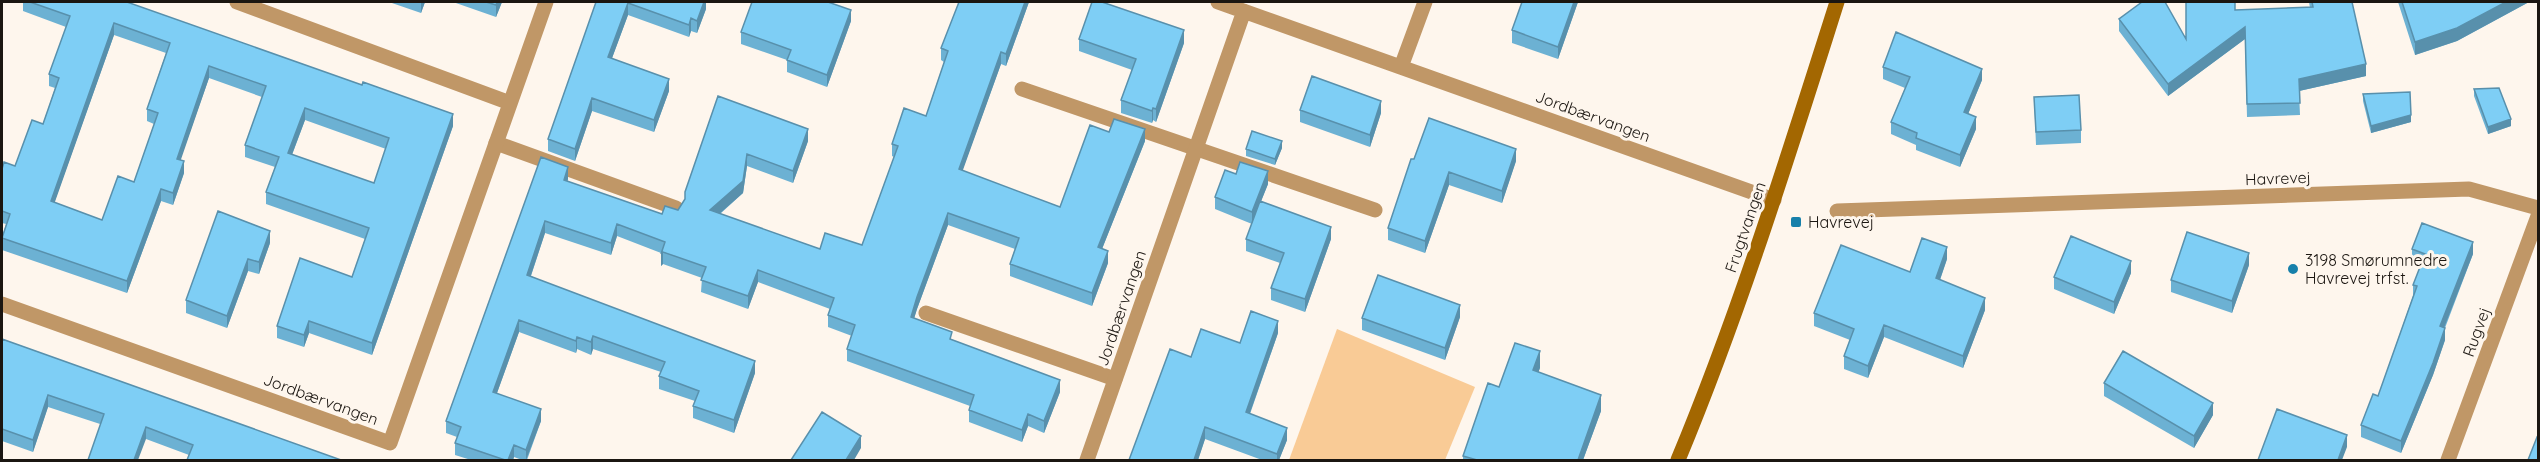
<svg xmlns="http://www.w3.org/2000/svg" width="2540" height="462" viewBox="0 0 2540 462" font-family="Quicksand,sans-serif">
	<rect width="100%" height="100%" fill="#fef6ed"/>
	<!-- green -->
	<path fill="#f9cb96" d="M1337,329L1475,387L1445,460H1289Z"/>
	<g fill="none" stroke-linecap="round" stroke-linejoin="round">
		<!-- lane -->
		<path stroke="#c09767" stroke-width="15" d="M1022,89L1375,210
			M496,143L676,208
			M926,313L1115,379"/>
		<!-- street -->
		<path stroke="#c09767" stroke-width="15" d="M237,2L510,103
			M1218,2L1774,200
			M1401,67L1425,2
			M1837,211L2469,189L2538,208
			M2,304L390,443L546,2
			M1087,460L1244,11
			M2448,460L2538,216"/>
		<!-- secondary -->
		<path stroke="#a36701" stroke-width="15" d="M1678,460C1740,311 1788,156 1837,2"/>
	</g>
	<!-- wall -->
	<path fill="#6cb1d3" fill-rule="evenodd" d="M23,2H127L453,126L372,355L309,333L304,347L277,338V326L352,277L365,239L266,204V192L275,167L245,157V145L262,97L209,78L180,160L184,173L173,205L161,201L127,293L2,250V237L6,224L2,223V169L15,166L43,124L55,88L49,86V74L66,27L23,11ZM114,35L166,53L147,109V121L154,124L134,182L102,220L54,203ZM305,120L386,149L374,183L292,155Z
		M389,2H425L421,13Z
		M453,2H502L496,17Z
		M596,2H706V9L697,33L691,31L689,37L628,15L612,58L669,91L654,132L592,111L575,161L548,151V139Z
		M959,2H1029L1006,66L1001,64L962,171L1060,207L1109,132L1145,141L1102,249L1108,263L1092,306L1010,276V264L1015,249L948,225L917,309L914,318L952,340L1060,392L1044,433L1028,426L1022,442L969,422V410L970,406L847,361V349L852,336L828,327V315L830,309L758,282L748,309L701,292L702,278L663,264L661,266V253L617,236L611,255L545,233L531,276L755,373L734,433L693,418V406L695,401L659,389V376L661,372L593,349L591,355L577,349L576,353L519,332L497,393L541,421L527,460H522L514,457L513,460H471L455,455V443L457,437L446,433V421L541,157L568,179L567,182L662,214L678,210L685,200V192L718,96L808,141L793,183L747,166L743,193L720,214L820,249L862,245L894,157L892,156V144L926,116L944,62L941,60V48Z
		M1522,2H1578L1558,59L1512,43V30Z
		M2309,2H2352L2366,76L2299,91L2300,115L2247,117L2245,39L2168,96L2119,31V19L2186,39L2235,10L2310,8Z
		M2398,2H2529L2457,41L2415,55Z
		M851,21L827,87L787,72V60L741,44V32Z
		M1079,39L1184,43L1156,122L1153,120L1152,123L1121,113V100L1132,70L1079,51Z
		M1883,67L1982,80L1968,114L1976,129L1960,167L1916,150V145L1891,134V122L1905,88L1883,79Z
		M2474,89L2511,126L2488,134L2474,96Z
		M2363,94L2411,122L2371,133L2363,101Z
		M2034,97L2081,130V143L2036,145Z
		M1300,110L1381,113L1370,147L1300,122Z
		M1282,148L1275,165L1246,156V149Z
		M1414,159L1516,161L1502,203L1449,185L1425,253L1388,240V228Z
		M1236,174L1268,184L1261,201L1331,239L1305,312L1271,300V288L1280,263L1246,251V239L1252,224L1215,209V197Z
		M270,243L259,274L248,271L227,328L186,313V300Z
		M2412,249L2473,254L2445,328V340L2433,375L2401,453L2361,437V425L2378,396L2413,296V285L2421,265L2412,262Z
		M1947,259L1940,280L1985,310L1963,368L1884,337L1868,378L1844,369V356L1850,340L1814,326V313L1910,272Z
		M2249,265L2232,313L2171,292V280Z
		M2131,273L2114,314L2054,289V277Z
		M1460,317L1445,360L1362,330V318Z
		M1278,333L1250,414L1287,440L1279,460H1262L1205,439L1198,460H1129L1191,357Z
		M2,339L341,460L189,455L146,439L48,407L33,452L2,441Z
		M1540,368L1538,372L1601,411L1583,460H1463V456L1499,387Z
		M2104,383L2213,415L2194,448L2104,396Z"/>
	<!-- shaded-wall -->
	<path fill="#5890ac" d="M421,2H425L421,13Z
		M497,2H502L496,17V5Z
		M704,2H706V9L697,33V21Z
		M1025,2H1029L1006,66V54Z
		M1574,2H1578L1558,59V47Z
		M2506,2H2529L2457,41L2415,55V42Z
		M628,3V15L608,69V57Z
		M851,10V21L827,87V75Z
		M691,18V31L689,37V25Z
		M114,23V35L51,213V201Z
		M2245,27V39L2168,96V84Z
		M1184,30V43L1156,122V109Z
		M1001,52V64L959,181V169Z
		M2366,64V76L2299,91V79Z
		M209,66V78L177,171V159Z
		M1982,69V80L1964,124V112Z
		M669,79V91L654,132V120Z
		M592,98V111L575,161V149Z
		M1381,101V113L1370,147V135Z
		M305,108V120L288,165V153Z
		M1153,108V120L1152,123V111Z
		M453,114V126L372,355V343Z
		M2411,115V122L2371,133V126Z
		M1976,117V129L1960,167V155Z
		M2511,119V126L2488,134V127Z
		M808,129V141L793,183V171Z
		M1145,129V141L1098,259V247Z
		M1282,141V148L1275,165V159Z
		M1516,149V161L1502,203V191Z
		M747,154V166L743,193L710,222V210Z
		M184,161V173L173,205V193Z
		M568,167V179L564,192V180Z
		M1268,171V184L1252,224V212Z
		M1449,172V185L1425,253V241Z
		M161,189V201L127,293V281Z
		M948,213V225L917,309L911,329V317L917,297Z
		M545,221V233L527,287V275Z
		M617,224V236L611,255V243Z
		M1331,227V239L1305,312V299Z
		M270,231V243L259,274V262Z
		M2473,242V254L2440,338V326Z
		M1947,247V259L1936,291V278Z
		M1108,251V263L1092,306V293Z
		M663,252V264L661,266V254Z
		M2249,253V265L2232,313V301Z
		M248,259V271L227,328V316Z
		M2131,261V273L2114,314V302Z
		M758,270V282L748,309V296Z
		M1985,298V310L1963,368V356Z
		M1460,305V317L1445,360V348Z
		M519,320V332L493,404V392Z
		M309,321V333L304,347V335Z
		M1278,321V333L1246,424V412Z
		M1884,325V337L1868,378V366Z
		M2445,328V340L2433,375L2401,453V441Z
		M593,336V349L591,355V342Z
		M577,337V349L576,353V341Z
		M1540,351V368L1533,387V370Z
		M755,361V373L734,433V420Z
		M1060,380V392L1044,433V421Z
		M48,395V407L33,452V440Z
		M1601,395V411L1583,460H1578Z
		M2213,403V415L2194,448V436Z
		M541,409V421L526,460V450Z
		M1028,414V426L1022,442V430Z
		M146,427V439L138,460H134Z
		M1205,427V439L1198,460H1194Z
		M1287,428V440L1279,460H1277V454Z
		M2347,435V447L2342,460H2338Z
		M861,436V448L854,460H846Z
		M514,445V457L513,460H508Z"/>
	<!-- building -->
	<path fill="#7ecef5" stroke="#5890ac" stroke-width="1.5" fill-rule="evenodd" d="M30,2H127L362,85L363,82L453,114L372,343L309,321L304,335L277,326L300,258L352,277L369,228L266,192L279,157L245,145L266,86L209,66L177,159L184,161L173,193L161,189L127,281L2,238L10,214L2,211V169L4,162L15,166L32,120L43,124L59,78L49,74L70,16ZM114,23L170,43L147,109L158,113L134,182L118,176L102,220L51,201ZM305,108L389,138L374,183L288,153Z
		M486,2H497L496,5Z
		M596,2H704L697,21L691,18L689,25L628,3L608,57L669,79L654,120L592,98L575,149L548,139Z
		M752,2H828L851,10L827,75L787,60L791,50L741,32Z
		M959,2H1025L1006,54L1001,52L959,169L1060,207L1090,125L1109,132L1114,119L1145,129L1098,247L1108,251L1092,293L1010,264L1019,238L948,213L917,297L911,317L952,332L950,339L1060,380L1044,421L1028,414L1022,430L969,410L974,395L847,349L855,325L828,315L834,298L758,270L748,296L701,280L706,267L663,252L661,254L665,242L617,224L611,243L545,221L527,275L755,361L734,420L693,406L699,391L659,376L665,362L593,336L591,342L577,337L576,341L519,320L493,392L541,409L526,450L514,445L508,460H505L455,443L461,427L446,421L541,157L568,167L564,180L662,214L665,206L678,210L685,199V192L718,96L808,129L793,171L747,154L743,181L710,210L820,249L825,233L862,245L898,146L892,144L904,108L926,116L948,51L941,48Z
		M1092,2H1102L1184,30L1156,109L1153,108L1152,111L1121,100L1136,59L1079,39Z
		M1522,2H1574L1558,47L1512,30Z
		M2142,2H2165L2186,39V2H2235V10L2313,7L2312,2H2352L2366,64L2299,79L2300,103L2247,104L2245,27L2168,84L2119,19Z
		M2402,2H2506L2457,28L2415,42Z
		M1896,32L1982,69L1964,112L1976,117L1960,155L1916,138L1917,133L1891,122L1910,77L1883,67Z
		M1312,76L1381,101L1370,135L1300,110Z
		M2499,88L2511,119L2488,127L2474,89Z
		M2410,92L2411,115L2371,126L2363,94Z
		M2079,95L2081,130L2036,132L2034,97Z
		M1429,118L1516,149L1502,191L1449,172L1425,241L1388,228L1411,159H1414Z
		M1252,131L1282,141L1275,159L1246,149Z
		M1240,162L1268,171L1252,212L1215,197L1225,170L1236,174Z
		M1260,201L1331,227L1305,299L1271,288L1284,253L1246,239Z
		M218,211L270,231L259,262L248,259L227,316L186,300Z
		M2422,223L2473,242L2440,326L2445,328L2433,363L2401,441L2361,425L2373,394L2378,396L2417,286L2413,285L2425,254L2412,249Z
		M2187,232L2249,253L2232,301L2171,280Z
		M2071,236L2131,261L2114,302L2054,277Z
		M1922,238L1947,247L1936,278L1985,298L1963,356L1884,325L1868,366L1844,356L1854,329L1814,313L1841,245L1910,272Z
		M1378,275L1460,305L1445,348L1362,318Z
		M1251,311L1278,321L1246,412L1287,428L1277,454L1205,427L1194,460H1129L1170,349L1191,357L1201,329L1240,343Z
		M2,339L341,460H187L193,445L146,427L134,460H88L104,414L48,395L33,440L2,429Z
		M1515,343L1540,351L1533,370L1601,395L1578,460H1477L1463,456L1488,383L1499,387Z
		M2123,351L2213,403L2194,436L2104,383Z
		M2277,409L2347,435L2338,460H2258Z
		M822,412L861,436L846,460H791Z
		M2537,437L2538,438V460H2528Z"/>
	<!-- markers -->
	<g fill="#1780aa" stroke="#fef6ed" stroke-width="2">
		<rect x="1790" y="216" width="12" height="12" rx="3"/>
		<circle cx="2293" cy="269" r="6"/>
	</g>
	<g text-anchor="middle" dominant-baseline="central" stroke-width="6" stroke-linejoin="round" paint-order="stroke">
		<!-- street labels -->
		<g font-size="16" fill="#1b1611" stroke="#fef6ed">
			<text transform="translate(1593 116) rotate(20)">Jordbærvangen</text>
			<text transform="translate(2278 178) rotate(-2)">Havrevej</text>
			<text transform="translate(1745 227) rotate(-71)">Frugtvangen</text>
			<text transform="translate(1121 308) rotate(-71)">Jordbærvangen</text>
			<text transform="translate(2476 332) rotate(-70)">Rugvej</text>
			<text transform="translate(321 399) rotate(20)">Jordbærvangen</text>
		</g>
		<!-- poi labels -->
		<g font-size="16" fill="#1b1611" stroke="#fef6ed" text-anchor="start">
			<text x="1808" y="222">Havrevej</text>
			<text x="2305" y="260">3198 Smørumnedre<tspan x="2305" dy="18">Havrevej trfst.</tspan></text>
		</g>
	</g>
	<!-- border -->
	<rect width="2540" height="462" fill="none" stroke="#1b1611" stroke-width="6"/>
</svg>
